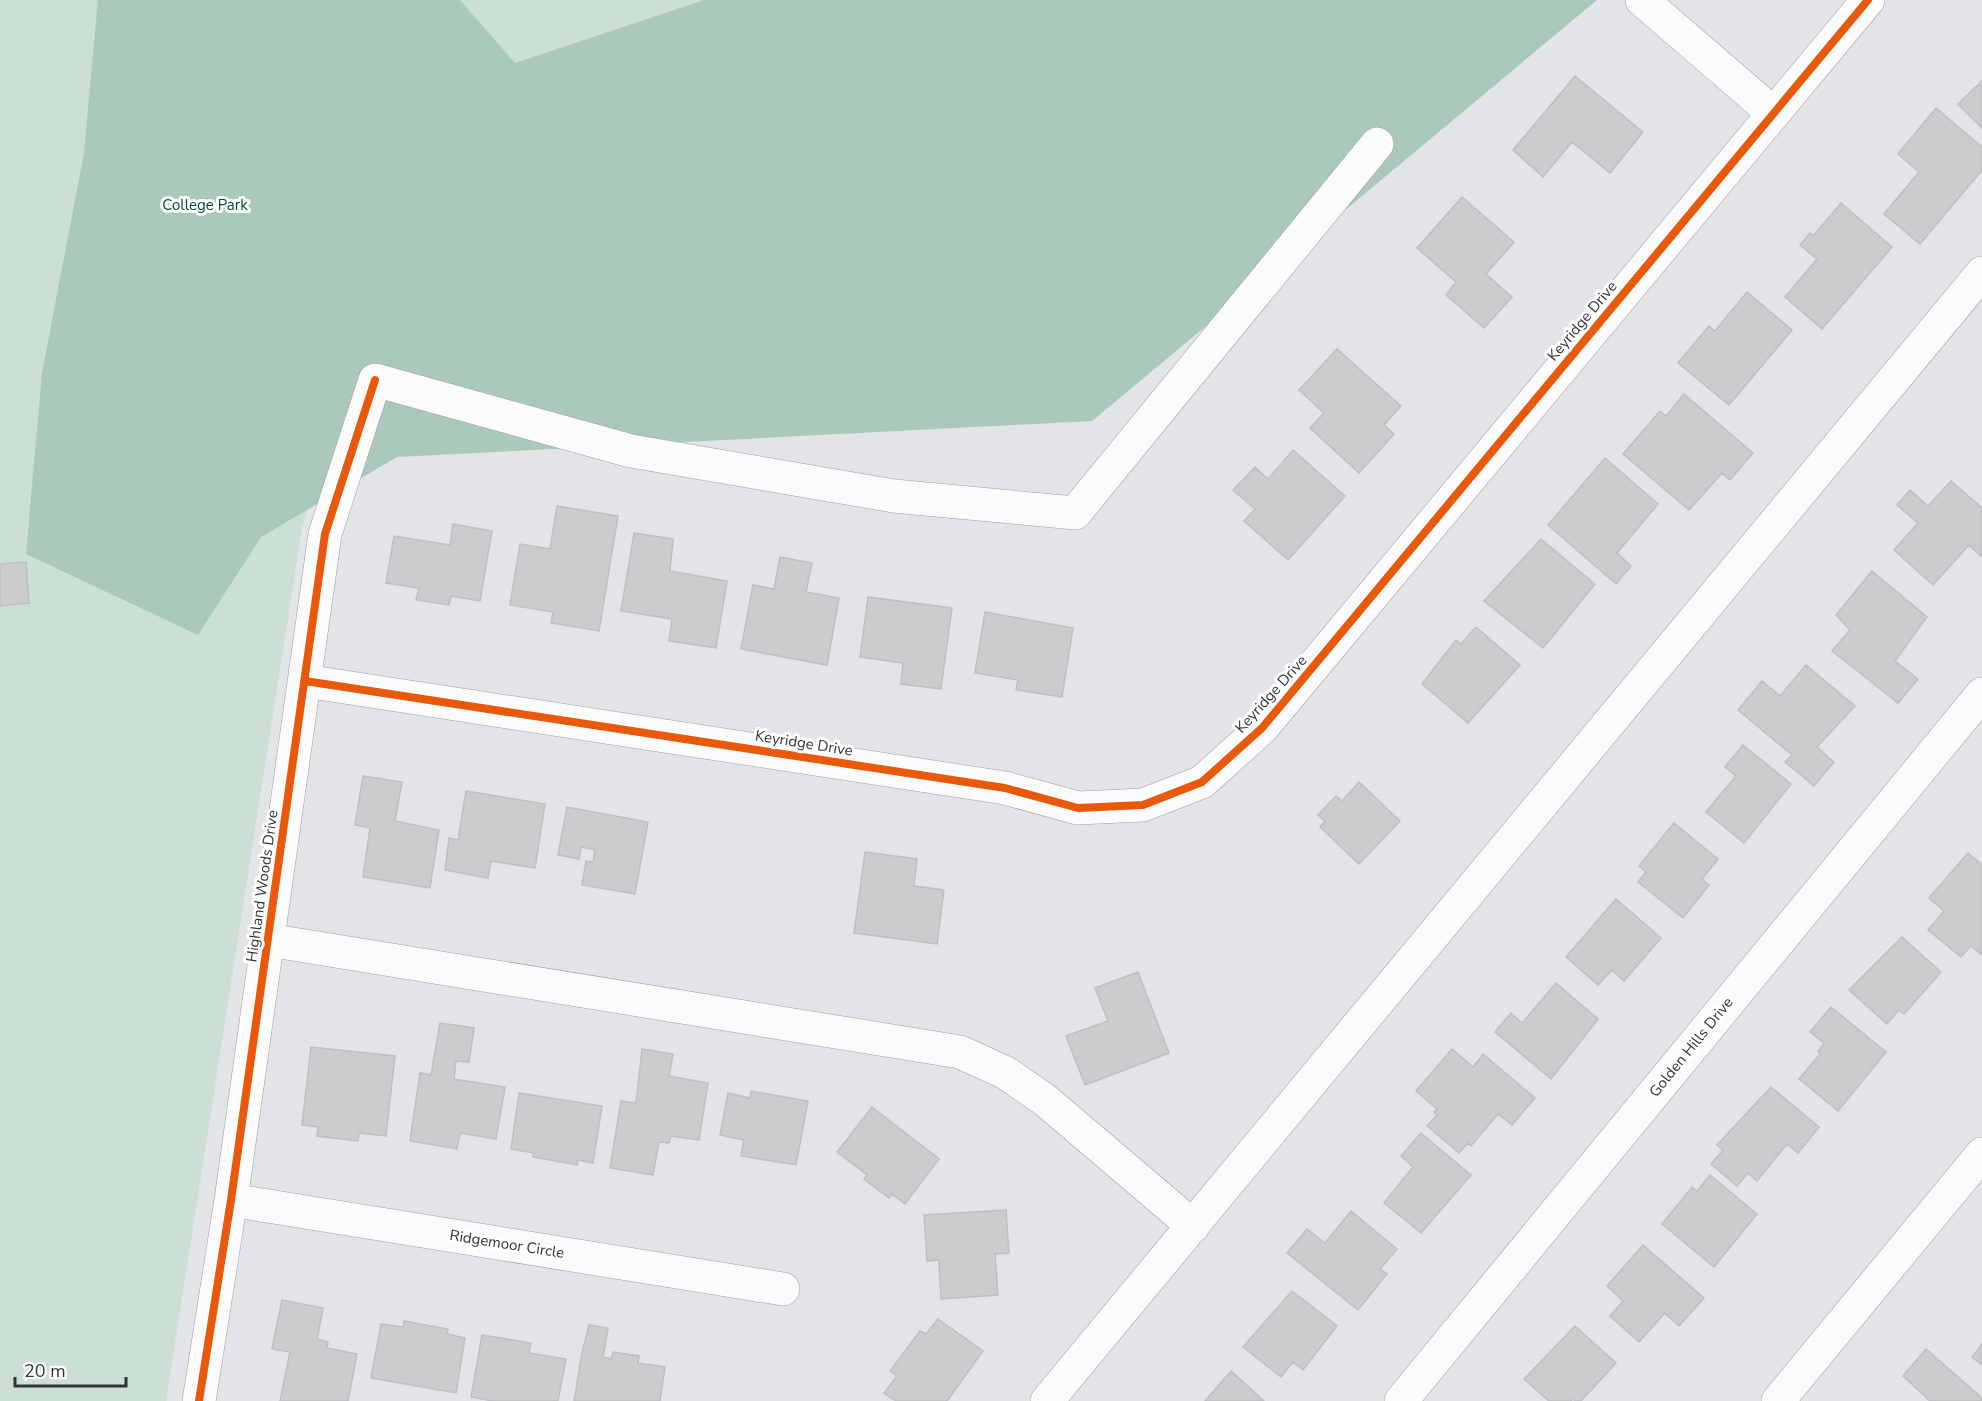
<svg xmlns="http://www.w3.org/2000/svg" width="1982" height="1401" viewBox="0 0 1982 1401" font-family="'Nunito Sans',sans-serif">
	<rect width="100%" height="100%" fill="#e3e4e7"/>
	<!-- green -->
	<path fill="#ccdfd4" d="M0,0H704L515,64L353,359L302,528L166,1401H0Z"/>
	<!-- forest -->
	<path fill="#aac9b8" d="M98,0H460L515,63L704,0H1597L1092,421L397,457L261,537L198,635L26,554L42,373L84,153Z"/>
	<!-- building -->
	<path fill="#cbccce" stroke="#bebfc1" stroke-width="1.5" d="M1575,76L1643,132L1610,173L1572,142L1543,177L1513,150Z
		M1982,81V128L1958,104Z
		M1936,108L1982,147V170L1920,244L1884,214L1919,172L1898,154Z
		M1462,197L1514,242L1486,274L1512,297L1484,328L1446,295L1456,282L1417,248Z
		M1841,203L1892,247L1822,329L1785,297L1817,259L1800,245L1810,233L1813,236Z
		M1747,292L1792,330L1729,405L1678,363L1709,326L1715,331Z
		M1337,349L1401,406L1384,425L1394,434L1359,473L1310,428L1324,413L1299,390Z
		M1684,394L1753,453L1730,480L1722,473L1689,510L1623,454L1660,411L1666,416Z
		M1293,450L1345,496L1288,560L1244,521L1255,509L1233,490L1255,467L1268,479Z
		M1605,458L1658,504L1617,553L1631,566L1616,584L1548,525Z
		M1951,481L1982,508V557L1969,545L1933,585L1894,550L1918,523L1897,505L1910,490L1928,506Z
		M557,506L618,516L599,631L551,623L553,612L510,605L520,544L550,549Z
		M453,524L492,531L480,601L451,596L449,605L416,600L419,588L386,583L394,536L450,545Z
		M634,533L673,539L670,571L727,581L716,648L669,641L672,619L621,611Z
		M1541,539L1595,584L1543,648L1484,601Z
		M780,557L812,563L806,592L839,598L827,665L741,649L753,585L774,589Z
		M26,562L29,603L0,606V564Z
		M1872,571L1927,617L1895,661L1918,679L1898,703L1832,651L1850,630L1836,615Z
		M868,597L952,608L941,689L901,684L903,663L860,657Z
		M985,612L1073,628L1062,697L1016,690L1018,680L975,673Z
		M1476,627L1520,665L1468,723L1422,684L1456,640L1461,644Z
		M1806,665L1855,706L1817,747L1834,762L1814,786L1785,762L1792,755L1738,710L1762,681L1780,696Z
		M1743,745L1791,784L1744,843L1706,812L1736,776L1725,767Z
		M363,776L402,782L395,821L439,830L430,888L363,877L370,828L355,825Z
		M1359,782L1400,821L1359,864L1320,827L1325,821L1318,815L1336,796L1342,801Z
		M466,791L545,804L535,868L491,861L488,878L445,870L449,838L458,840Z
		M567,807L648,822L635,894L582,885L586,861L593,862L595,850L581,847L579,859L558,855Z
		M1674,823L1718,859L1702,879L1709,885L1683,918L1638,882L1646,872L1639,866Z
		M865,852L917,859L914,886L944,890L937,944L854,933Z
		M1968,853L1982,865V955L1971,946L1961,957L1928,930L1944,911L1929,898Z
		M1616,899L1661,938L1624,981L1612,970L1598,985L1566,957Z
		M1902,937L1941,972L1904,1014L1899,1010L1887,1024L1849,990Z
		M1138,972L1169,1053L1085,1085L1066,1036L1108,1021L1095,988Z
		M1556,983L1598,1019L1551,1079L1495,1032L1511,1013L1522,1023Z
		M1831,1007L1886,1052L1838,1111L1799,1079L1820,1054L1818,1052L1824,1043L1810,1032Z
		M440,1023L474,1028L469,1062L456,1061L454,1079L505,1087L496,1139L460,1133L457,1149L410,1141L420,1073L431,1075Z
		M311,1047L395,1056L386,1136L359,1133L358,1141L317,1136L318,1127L302,1125Z
		M642,1049L673,1054L669,1076L708,1083L699,1140L671,1136L669,1143L659,1142L653,1175L610,1168L621,1101L636,1103Z
		M1452,1049L1473,1067L1483,1054L1535,1098L1512,1125L1498,1114L1471,1146L1468,1143L1459,1153L1427,1126L1437,1115L1434,1112L1437,1109L1416,1091Z
		M1771,1087L1819,1127L1798,1153L1787,1144L1757,1181L1748,1173L1737,1186L1711,1164L1723,1150L1717,1145Z
		M751,1091L808,1101L796,1165L741,1156L744,1140L720,1135L728,1093L750,1098Z
		M519,1093L602,1106L593,1163L578,1160L577,1165L533,1157L534,1153L511,1149Z
		M872,1107L939,1159L905,1204L892,1194L889,1198L864,1179L867,1175L837,1152Z
		M1421,1133L1471,1175L1421,1233L1384,1203L1413,1167L1401,1156Z
		M1710,1175L1757,1214L1714,1267L1662,1224L1692,1187L1697,1191Z
		M1006,1210L1009,1253L995,1254L998,1295L941,1299L939,1260L927,1261L924,1215Z
		M1351,1211L1397,1249L1380,1269L1387,1274L1358,1310L1287,1253L1307,1229L1325,1243Z
		M1643,1245L1704,1298L1679,1326L1665,1313L1639,1342L1610,1316L1623,1301L1607,1286Z
		M1292,1291L1337,1326L1303,1370L1293,1362L1281,1377L1243,1347Z
		M282,1300L323,1308L317,1339L328,1342L327,1348L357,1354L348,1401H280L290,1352L272,1349Z
		M938,1319L983,1351L947,1401H896L884,1393L897,1376L890,1371L920,1331L926,1334Z
		M404,1321L448,1329L447,1334L465,1338L456,1393L371,1378L381,1324L403,1327Z
		M589,1325L608,1328L603,1357L611,1359L613,1352L639,1356L638,1363L665,1367L660,1401H574L582,1353Z
		M1575,1326L1616,1363L1581,1401H1575L1573,1399L1571,1401H1549L1524,1379Z
		M482,1335L531,1343L529,1353L566,1359L558,1401H493L471,1397Z
		M1982,1344V1365L1972,1357Z
		M1926,1349L1982,1398V1401H1930L1903,1376Z
		M1231,1371L1264,1401H1205Z"/>
	<g fill="none" stroke-linecap="round" stroke-linejoin="round">
		<defs>
			<path id="minor" d="M1642,0L1773,113
				M305,681L1005,788L1078,808L1143,805L1202,782L1262,728L1868,0
				M268,940L960,1052L1006,1073L1045,1100L1193,1226
				M231,1200L783,1289
				M199,1401L231,1200L325,534L375,380L631,451L894,496L1075,513L1377,144
				M1047,1401L1982,273
				M1401,1401L1982,694
				M1778,1401L1982,1154"/>
		</defs>
		<!-- minor casing -->
		<use href="#minor" stroke="#9c9da0" stroke-width="34"/>
		<!-- minor -->
		<use href="#minor" stroke="#fbfbfb" stroke-width="33"/>
		<defs>
			<path id="cycleway" d="M305,681L1005,788L1078,808L1143,805L1202,782L1262,728L1868,0
				M199,1401L231,1200L325,534L375,380"/>
		</defs>
		<!-- cycleway casing -->
		<use href="#cycleway" stroke="#fff" stroke-width="11"/>
		<!-- cycleway -->
		<use href="#cycleway" stroke="#e8590c" stroke-width="8"/>
	</g>
	<g text-anchor="middle" dominant-baseline="central" stroke-width="6" stroke-linejoin="round" paint-order="stroke">
		<!-- park labels -->
		<g font-size="15" fill="#024a2a" stroke="#fff">
			<text x="205" y="205">College Park</text>
		</g>
		<!-- street labels -->
		<g font-size="15" fill="#333436" stroke="#fff">
			<text transform="translate(1582 321) rotate(-50)">Keyridge Drive</text>
			<text transform="translate(1271 694) rotate(-48)">Keyridge Drive</text>
			<text transform="translate(804 743) rotate(9)">Keyridge Drive</text>
			<text transform="translate(262 886) rotate(-82)">Highland Woods Drive</text>
			<text transform="translate(1691 1047) rotate(-51)">Golden Hills Drive</text>
			<text transform="translate(507 1244) rotate(9)">Ridgemoor Circle</text>
		</g>
	</g>
	<!-- scale -->
	<path d="M15 1377v9h111v-9" fill="none" stroke="#333436" stroke-width="3"/>
	<text x="24" y="1377" font-size="18" fill="#333436" stroke="#ffffff" stroke-width="4.5" paint-order="stroke">20 m</text>
</svg>
